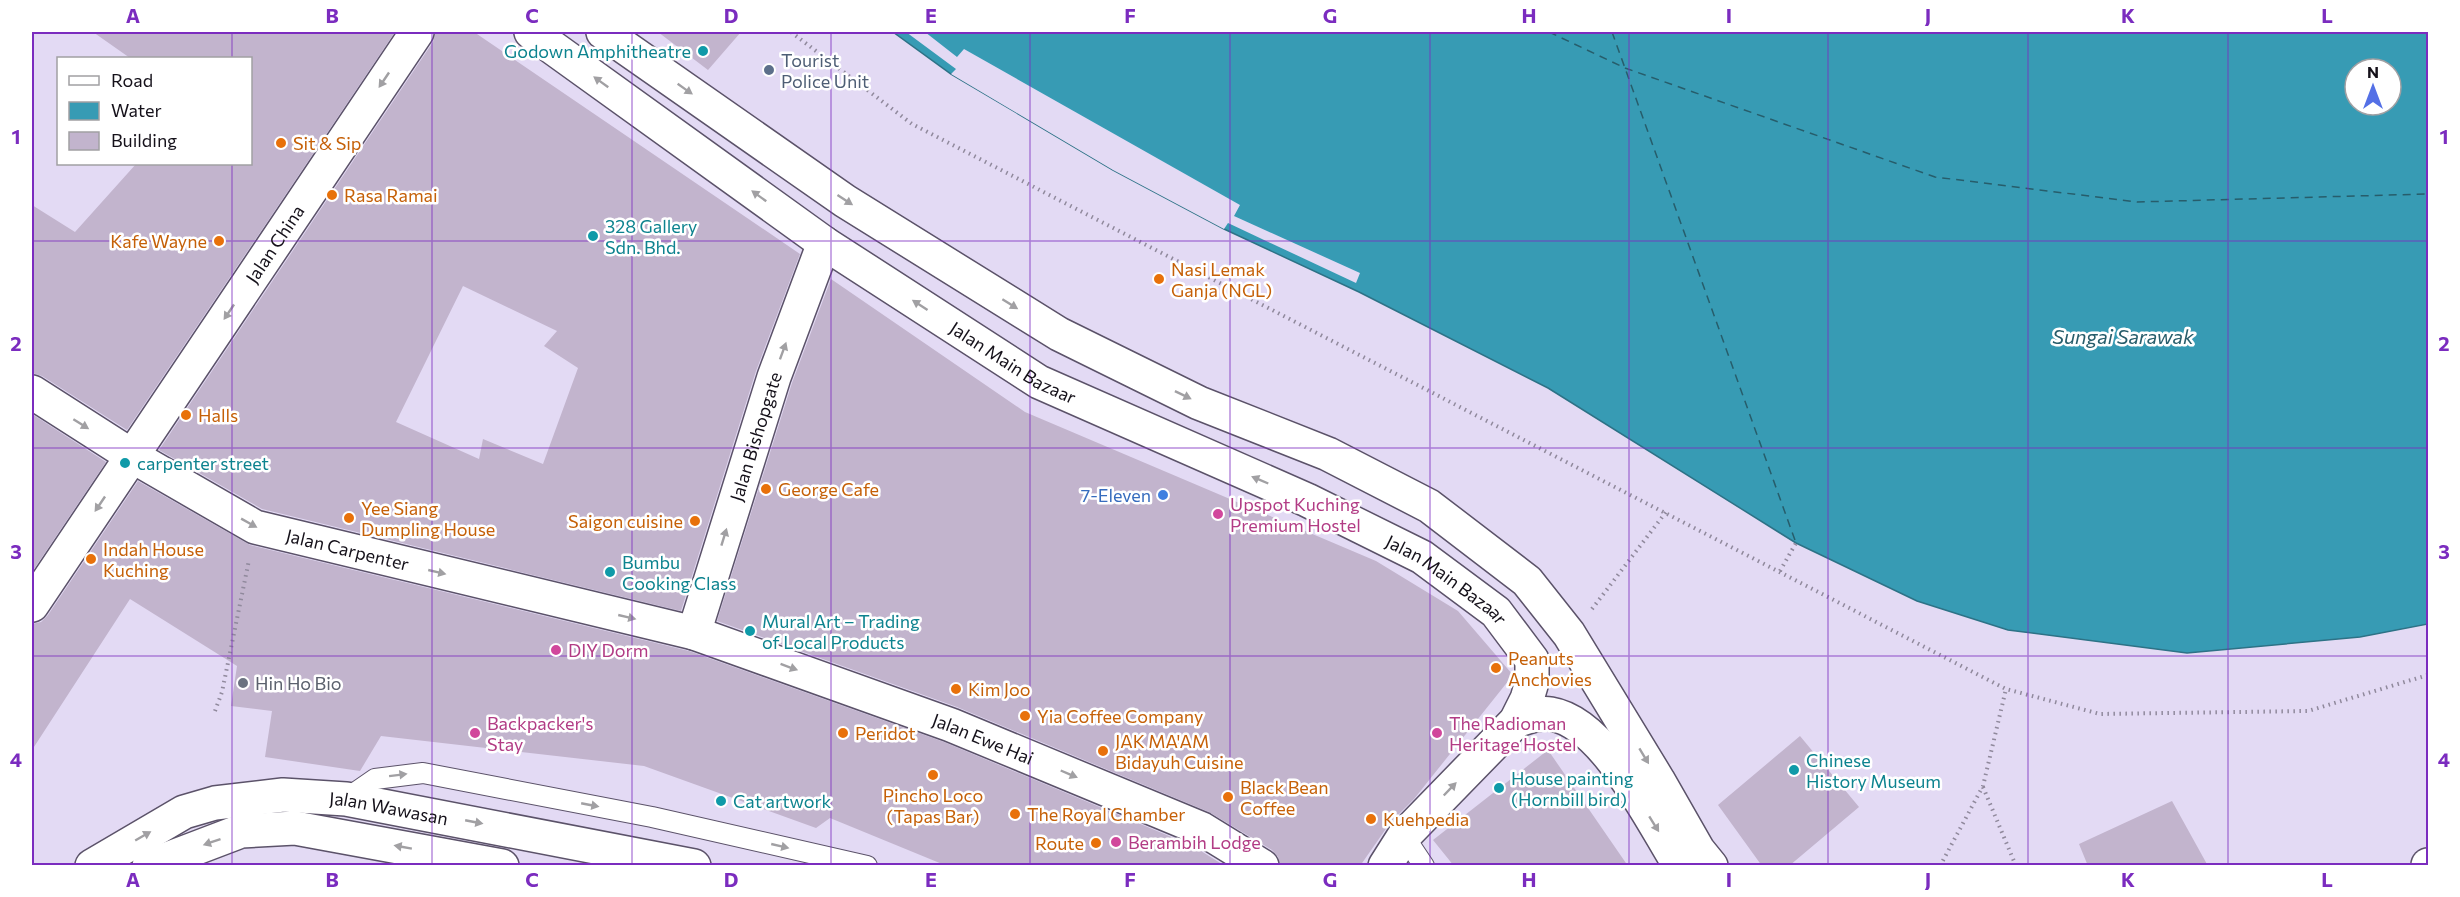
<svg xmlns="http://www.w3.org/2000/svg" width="2460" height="897" viewBox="0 0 2460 897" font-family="Commissioner,sans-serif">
	<rect width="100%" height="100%" fill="#e3daf4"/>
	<!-- water -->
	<path fill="#379bb4" stroke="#2d7286" stroke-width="1.5" fill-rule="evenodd" d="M893,32H2428V624L2360,637L2187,653L2008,630L1917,601L1796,543L1548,388L1359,292L1224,229L1113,170L951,74ZM2355,69H2391V105H2355Z"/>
	<!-- pier -->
	<path fill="#e3daf4" d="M906,32H925L957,57L964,49L1240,205L1234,216L1360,273L1356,283L1228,223L1224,229L1113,170L951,74L956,69Z"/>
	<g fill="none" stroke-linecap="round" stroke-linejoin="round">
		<!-- ferry -->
		<path stroke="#275d6b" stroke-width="1.5" stroke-dasharray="8 6" stroke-linecap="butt" d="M1549,32L1625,68L1935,177L2137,202L2428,194
			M1612,32L1796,543"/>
	</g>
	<!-- building -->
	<path fill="#c2b4cd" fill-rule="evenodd" d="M93,32H395L127,430L42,376L32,373V205L75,232L136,164H250V58H130Z
		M435,32H474L800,254L756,371L681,611L262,509L159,450L433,42ZM463,286L557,331L544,346L578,368L543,464L483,439L479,459L396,422Z
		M658,32H741L708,70Z
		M831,279L1025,412L1376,561L1458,611L1513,675L1414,799L1390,823L1360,866H1281L1278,857L1272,850L1209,812L957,707L717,621L792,383Z
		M32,414L106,462L32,572Z
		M138,481L250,545L689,651L944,742L1193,846L1225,866H947L830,818L816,828L644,766L381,736L360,771L265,757L272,711L231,706L237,666L130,599L32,750V624L41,622L48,615Z
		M1800,736L1859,807L1789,866H1762L1718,805Z
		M1548,750L1628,866H1454L1433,840Z
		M2172,801L2208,866H2088L2079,844Z"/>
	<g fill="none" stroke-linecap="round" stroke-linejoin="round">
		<defs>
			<path id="service" d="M346,799L375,779L423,773L652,817L867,866
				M1404,836L1424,866"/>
			<g id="minor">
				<path id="s1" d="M32,392L132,456L255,527L694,633L951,725L1202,829L1262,866"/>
				<path id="s2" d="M32,605L417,32"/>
				<path id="s3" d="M694,633L774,377L824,243"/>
			</g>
			<g id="tertiary">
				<path id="s4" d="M92,866L184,812L215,803L283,795L346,799L694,866"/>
				<path d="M149,866L241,831L295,828L502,866"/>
			</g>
			<g id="secondary">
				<path id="s5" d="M531,32L824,243L1039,382L1307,500L1422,557L1496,612L1532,660V682L1527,699L1516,721L1404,836L1385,866"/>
				<path d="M603,32L845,201L1059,334L1199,403L1328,454L1429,506L1527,581L1569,634L1658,780L1698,850L1711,866"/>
				<path d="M1516,721C1527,717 1538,712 1551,714C1605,723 1652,822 1680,866"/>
				<path d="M2428,866V865"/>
			</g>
		</defs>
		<!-- service casing -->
		<use href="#service" stroke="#5b5269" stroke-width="22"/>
		<!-- minor casing -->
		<use href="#minor" stroke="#5b5269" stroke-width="36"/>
		<!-- tertiary casing -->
		<use href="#tertiary" stroke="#5b5269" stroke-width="36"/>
		<!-- secondary casing -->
		<use href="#secondary" stroke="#5b5269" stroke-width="36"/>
		<!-- path -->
		<path stroke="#90899c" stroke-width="4" stroke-dasharray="1.5 4.5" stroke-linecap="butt" d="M791,32L912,124L2006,689L2100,714L2308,711L2428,675
			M1780,571L1796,543
			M1592,609L1666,512
			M215,711L222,692L249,560
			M1983,787L2016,866
			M1940,866L1983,786L2006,689"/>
		<!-- service -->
		<use href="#service" stroke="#fff" stroke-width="20"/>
		<!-- minor -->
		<use href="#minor" stroke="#fff" stroke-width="33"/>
		<!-- tertiary -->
		<use href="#tertiary" stroke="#fff" stroke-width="33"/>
		<!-- secondary -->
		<use href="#secondary" stroke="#fff" stroke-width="33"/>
	</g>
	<!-- one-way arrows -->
	<defs><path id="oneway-solid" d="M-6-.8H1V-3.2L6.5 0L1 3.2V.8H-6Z" transform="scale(1.5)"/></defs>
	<g fill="#a1a0a3">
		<use href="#oneway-solid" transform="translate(384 80) rotate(124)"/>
		<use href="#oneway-solid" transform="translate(601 82) rotate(-144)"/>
		<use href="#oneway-solid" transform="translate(685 89) rotate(35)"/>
		<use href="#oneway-solid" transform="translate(759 196) rotate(-144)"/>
		<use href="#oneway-solid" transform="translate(845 200) rotate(33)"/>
		<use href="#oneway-solid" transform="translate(1010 304) rotate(32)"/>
		<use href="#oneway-solid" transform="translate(920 305) rotate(-147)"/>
		<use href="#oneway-solid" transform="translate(229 312) rotate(124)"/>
		<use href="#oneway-solid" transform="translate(783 351) rotate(-70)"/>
		<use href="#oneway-solid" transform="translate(1183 395) rotate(26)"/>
		<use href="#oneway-solid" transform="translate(81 424) rotate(32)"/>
		<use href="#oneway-solid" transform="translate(1260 480) rotate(-157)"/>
		<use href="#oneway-solid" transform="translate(100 504) rotate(124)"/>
		<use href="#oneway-solid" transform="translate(249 523) rotate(29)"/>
		<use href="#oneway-solid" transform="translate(724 537) rotate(-73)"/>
		<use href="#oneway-solid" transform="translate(437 572) rotate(13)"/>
		<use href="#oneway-solid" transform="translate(627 617) rotate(13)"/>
		<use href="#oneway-solid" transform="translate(789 667) rotate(20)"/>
		<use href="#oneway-solid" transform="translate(1644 756) rotate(59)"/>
		<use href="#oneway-solid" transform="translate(1069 774) rotate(23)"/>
		<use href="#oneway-solid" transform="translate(398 775) rotate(-7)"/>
		<use href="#oneway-solid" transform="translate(1450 789) rotate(-46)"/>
		<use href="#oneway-solid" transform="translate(590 805) rotate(11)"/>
		<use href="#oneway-solid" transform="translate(474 822) rotate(11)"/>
		<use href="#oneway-solid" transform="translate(1654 824) rotate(58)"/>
		<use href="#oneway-solid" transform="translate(143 836) rotate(-30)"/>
		<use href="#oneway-solid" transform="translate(212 842) rotate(161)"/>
		<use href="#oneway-solid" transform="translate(780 846) rotate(13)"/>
		<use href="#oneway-solid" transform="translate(403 847) rotate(-170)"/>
	</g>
	<!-- grid -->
	<path fill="none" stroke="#7b2cbf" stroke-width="1.5" stroke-opacity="0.55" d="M232,32V58M432,32V866M632,32V866M831,32V866M1030,32V866M1230,32V866M1430,32V866M1629,32V866M1828,32V866M2028,32V866M2228,32V866M232,164V866M32,241H2428M32,448H2428M32,656H2428"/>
	<!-- markers -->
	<g fill="#0f9aa8" stroke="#fff" stroke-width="2">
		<circle cx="703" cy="51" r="6"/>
		<circle cx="593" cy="236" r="6"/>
		<circle cx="125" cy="463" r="6"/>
		<circle cx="610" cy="572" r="6"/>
		<circle cx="750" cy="631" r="6"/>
		<circle cx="1794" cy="770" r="6"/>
		<circle cx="1499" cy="788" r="6"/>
		<circle cx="721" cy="801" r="6"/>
	</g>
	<circle fill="#5c6f8a" stroke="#fff" stroke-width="2" cx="769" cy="70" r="6"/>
	<g fill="#e8710a" stroke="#fff" stroke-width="2">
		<circle cx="281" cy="143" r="6"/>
		<circle cx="332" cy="195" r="6"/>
		<circle cx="219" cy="241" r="6"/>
		<circle cx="1159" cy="279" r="6"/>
		<circle cx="186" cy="415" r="6"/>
		<circle cx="766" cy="489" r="6"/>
		<circle cx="349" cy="518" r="6"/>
		<circle cx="695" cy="521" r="6"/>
		<circle cx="91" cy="559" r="6"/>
		<circle cx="1496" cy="668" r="6"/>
		<circle cx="956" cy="689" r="6"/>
		<circle cx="1025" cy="716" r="6"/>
		<circle cx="843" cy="733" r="6"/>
		<circle cx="1103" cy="751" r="6"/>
		<circle cx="933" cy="775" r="6"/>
		<circle cx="1228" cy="797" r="6"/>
		<circle cx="1015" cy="814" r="6"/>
		<circle cx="1371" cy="819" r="6"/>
		<circle cx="1096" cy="843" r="6"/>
	</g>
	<circle fill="#3f7fe0" stroke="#fff" stroke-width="2" cx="1163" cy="495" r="6"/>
	<g fill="#d1479c" stroke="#fff" stroke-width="2">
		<circle cx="1218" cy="514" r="6"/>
		<circle cx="556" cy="650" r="6"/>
		<circle cx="475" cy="733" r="6"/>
		<circle cx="1437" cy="733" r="6"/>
		<circle cx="1116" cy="842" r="6"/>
	</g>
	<circle fill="#6b7280" stroke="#fff" stroke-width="2" cx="243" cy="683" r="6"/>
	<g text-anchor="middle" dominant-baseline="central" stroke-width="5" stroke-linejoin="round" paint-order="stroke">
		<!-- culture labels -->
		<g font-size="18" fill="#0d838f" stroke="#fff" text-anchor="start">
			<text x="691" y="51" text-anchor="end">Godown Amphitheatre</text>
			<text x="605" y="226">328 Gallery<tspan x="605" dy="21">Sdn. Bhd.</tspan></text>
			<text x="137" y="463">carpenter street</text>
			<text x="622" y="562">Bumbu<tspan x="622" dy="21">Cooking Class</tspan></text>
			<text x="762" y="621">Mural Art – Trading<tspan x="762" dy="21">of Local Products</tspan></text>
			<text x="1806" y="760">Chinese<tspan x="1806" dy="21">History Museum</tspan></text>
			<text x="1511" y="778">House painting<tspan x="1511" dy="21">(Hornbill bird)</tspan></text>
			<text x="733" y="801">Cat artwork</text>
		</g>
		<!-- service labels -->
		<g font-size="18" fill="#4e5e75" stroke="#fff" text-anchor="start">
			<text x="781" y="60">Tourist<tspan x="781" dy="21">Police Unit</tspan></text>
		</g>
		<!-- food labels -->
		<g font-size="18" fill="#c56008" stroke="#fff" text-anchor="start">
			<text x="293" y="143">Sit &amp; Sip</text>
			<text x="344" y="195">Rasa Ramai</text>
			<text x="207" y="241" text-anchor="end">Kafe Wayne</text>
			<text x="1171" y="269">Nasi Lemak<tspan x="1171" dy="21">Ganja (NGL)</tspan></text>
			<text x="198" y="415">Halls</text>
			<text x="778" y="489">George Cafe</text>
			<text x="361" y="508">Yee Siang<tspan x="361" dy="21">Dumpling House</tspan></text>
			<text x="683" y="521" text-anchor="end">Saigon cuisine</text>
			<text x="103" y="549">Indah House<tspan x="103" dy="21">Kuching</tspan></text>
			<text x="1508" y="658">Peanuts<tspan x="1508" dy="21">Anchovies</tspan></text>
			<text x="968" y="689">Kim Joo</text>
			<text x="1037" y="716">Yia Coffee Company</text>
			<text x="855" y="733">Peridot</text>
			<text x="1115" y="741">JAK MA'AM<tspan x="1115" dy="21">Bidayuh Cuisine</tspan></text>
			<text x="1240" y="787">Black Bean<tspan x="1240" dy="21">Coffee</tspan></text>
			<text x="933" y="795" text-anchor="middle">Pincho Loco<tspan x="933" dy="21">(Tapas Bar)</tspan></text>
			<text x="1027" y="814">The Royal Chamber</text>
			<text x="1383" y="819">Kuehpedia</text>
			<text x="1084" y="843" text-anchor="end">Route</text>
		</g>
		<!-- street labels -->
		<g font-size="18" fill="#15111a" stroke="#fff">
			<text stroke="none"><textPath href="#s2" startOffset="435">Jalan China</textPath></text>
			<text stroke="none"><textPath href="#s5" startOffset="585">Jalan Main Bazaar</textPath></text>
			<text stroke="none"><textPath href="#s3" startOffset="206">Jalan Bishopgate</textPath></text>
			<text stroke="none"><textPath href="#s1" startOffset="356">Jalan Carpenter</textPath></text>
			<text stroke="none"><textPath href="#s5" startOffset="1071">Jalan Main Bazaar</textPath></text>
			<text stroke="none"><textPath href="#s1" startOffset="1020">Jalan Ewe Hai</textPath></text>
			<text stroke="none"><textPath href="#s4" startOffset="314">Jalan Wawasan</textPath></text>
		</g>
		<!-- shop labels -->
		<g font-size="18" fill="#366cbe" stroke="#fff" text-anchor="end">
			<text x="1151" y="495">7-Eleven</text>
		</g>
		<!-- hotel labels -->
		<g font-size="18" fill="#b23c85" stroke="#fff" text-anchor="start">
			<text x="1230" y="504">Upspot Kuching<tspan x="1230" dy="21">Premium Hostel</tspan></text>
			<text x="568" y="650">DIY Dorm</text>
			<text x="487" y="723">Backpacker's<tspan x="487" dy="21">Stay</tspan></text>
			<text x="1449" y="723">The Radioman<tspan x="1449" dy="21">Heritage Hostel</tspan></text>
			<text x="1128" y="842">Berambih Lodge</text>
		</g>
		<!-- worship labels -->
		<g font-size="18" fill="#5b616d" stroke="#fff" text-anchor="start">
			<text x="255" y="683">Hin Ho Bio</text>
		</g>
		<!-- water labels -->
		<g font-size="20" font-style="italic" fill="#275d6b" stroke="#fff">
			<text x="2123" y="336">Sungai Sarawak</text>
		</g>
	</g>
	<!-- border -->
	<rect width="2460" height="897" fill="none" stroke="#ffffff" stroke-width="66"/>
	<!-- legend -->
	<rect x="57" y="57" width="195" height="108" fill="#ffffff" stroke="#a1a0a3" stroke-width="1.5"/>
	<rect x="69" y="76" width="30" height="9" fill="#ffffff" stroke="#a1a0a3" stroke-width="1.5"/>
	<text x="111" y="87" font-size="18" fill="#15111a">Road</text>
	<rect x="69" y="102" width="30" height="18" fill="#379bb4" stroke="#a1a0a3" stroke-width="1.5"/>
	<text x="111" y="117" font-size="18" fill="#15111a">Water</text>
	<rect x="69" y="132" width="30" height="18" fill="#c2b4cd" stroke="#a1a0a3" stroke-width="1.5"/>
	<text x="111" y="147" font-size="18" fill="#15111a">Building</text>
	<!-- north arrow -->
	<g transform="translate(2373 87)"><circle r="28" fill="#ffffff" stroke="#a1a0a3" stroke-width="1.5"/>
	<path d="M0-4.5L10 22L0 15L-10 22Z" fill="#5470e6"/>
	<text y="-9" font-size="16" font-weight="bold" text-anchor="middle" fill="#15111a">N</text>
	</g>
	<rect x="33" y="33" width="2394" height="831" fill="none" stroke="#7b2cbf" stroke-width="2"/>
	<g font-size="20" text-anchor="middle" font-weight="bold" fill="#7b2cbf">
		<text x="133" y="23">A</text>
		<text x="332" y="23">B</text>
		<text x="532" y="23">C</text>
		<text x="731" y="23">D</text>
		<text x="931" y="23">E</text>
		<text x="1130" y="23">F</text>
		<text x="1330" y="23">G</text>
		<text x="1529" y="23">H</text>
		<text x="1729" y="23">I</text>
		<text x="1928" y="23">J</text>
		<text x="2128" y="23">K</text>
		<text x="2327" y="23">L</text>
		<text x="16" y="144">1</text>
		<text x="2444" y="144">1</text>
		<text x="16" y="351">2</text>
		<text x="2444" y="351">2</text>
		<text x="16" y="559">3</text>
		<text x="2444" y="559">3</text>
		<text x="16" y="767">4</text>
		<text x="2444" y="767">4</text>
		<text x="133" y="887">A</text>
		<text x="332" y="887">B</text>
		<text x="532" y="887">C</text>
		<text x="731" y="887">D</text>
		<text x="931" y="887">E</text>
		<text x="1130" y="887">F</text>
		<text x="1330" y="887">G</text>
		<text x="1529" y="887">H</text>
		<text x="1729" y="887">I</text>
		<text x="1928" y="887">J</text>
		<text x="2128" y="887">K</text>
		<text x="2327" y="887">L</text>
	</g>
</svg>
